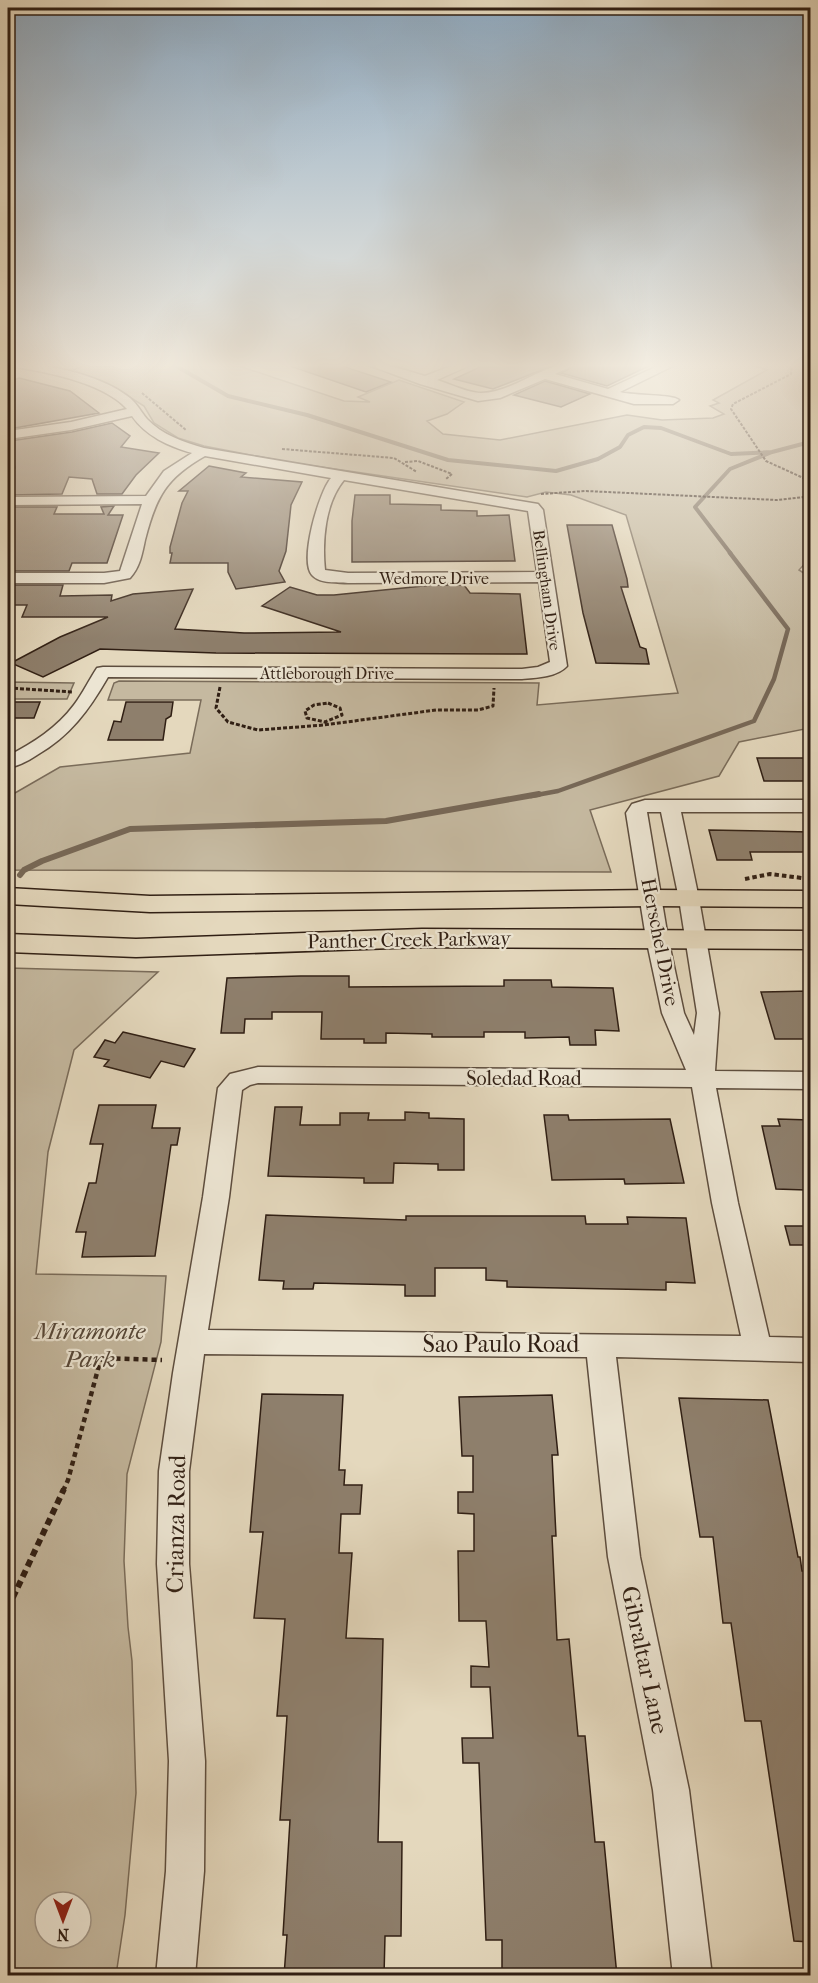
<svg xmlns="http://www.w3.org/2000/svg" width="818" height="1983" viewBox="0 0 818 1983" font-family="'IM FELL French Canon',serif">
	<rect width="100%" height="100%" fill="#e4d8bd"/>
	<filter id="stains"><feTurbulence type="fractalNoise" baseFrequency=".00333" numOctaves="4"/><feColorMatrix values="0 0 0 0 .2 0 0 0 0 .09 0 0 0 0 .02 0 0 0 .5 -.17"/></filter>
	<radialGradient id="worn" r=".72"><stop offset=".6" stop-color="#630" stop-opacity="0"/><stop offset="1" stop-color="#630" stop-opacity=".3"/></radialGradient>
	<!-- green -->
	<path fill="#c5b9a0" stroke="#7a6c5a" stroke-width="1.5" fill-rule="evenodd" d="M91,363H230L344,401L370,402L358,397L399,380L464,402L447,414L427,421L443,434L500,440L627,415L662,420L713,418L724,414L710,406L719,403L713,400L767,370L745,363H810V558L799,570L810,577V728L739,742L719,776L590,810L611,872L8,870V797L60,767L190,753L201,700H108L114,683L119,681L539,683L537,705L678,693L626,515L571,495L546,492L527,497L287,462L204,446L178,438L154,423L144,406L114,387L68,372Z
		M8,682L74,683L67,699H8Z
		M8,968L158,972L74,1050L48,1152L36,1274L166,1276L161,1342L127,1474L124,1561L128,1627L132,1661L136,1793L125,1915L116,1975H8ZM45,1902H81V1938H45Z"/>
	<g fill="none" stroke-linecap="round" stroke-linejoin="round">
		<!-- stream-far2 -->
		<path stroke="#776857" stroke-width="4" d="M171,363L228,396L307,415L448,460L556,471L598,459L620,447L628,435L644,427L661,428L731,454L772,452L810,442
			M731,554L695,507L730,469L772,452"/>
		<!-- stream-far1 -->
		<path stroke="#776857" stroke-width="4.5" d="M531,796L558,791L754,721L774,679L788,629L730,553"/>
		<!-- stream -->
		<path stroke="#776857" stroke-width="6" d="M20,875L24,870L42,861L130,829L386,821L539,794"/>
	</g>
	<!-- building -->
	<path fill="#8e7f6c" stroke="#301f14" stroke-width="1.5" d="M291,363H333L391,382L366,392L290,366Z
		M489,363H560L493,389L454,379Z
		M580,363H655L607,386L561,373Z
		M19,378L70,391L99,413L9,429L8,382Z
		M545,381L590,394L561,407L514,395Z
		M112,423L130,436L121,447L159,453L136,475L122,494H97L92,479L69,477L62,494L8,495V482L15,468L10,441L72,432Z
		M209,466L246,473L241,477L302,482L291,505L286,551L279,571L285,582L236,589L228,572V563H170L172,553H170V547L182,503L188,491H179Z
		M355,495H390V504L441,505V510L477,511V516L509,515L515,561L352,562V521Z
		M114,506L108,515H123L107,563H72L69,571H8V507H57L54,514H104L101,507Z
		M567,525H612L627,579L628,587H621L640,647L646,649L649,664L596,663L583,613Z
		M8,585H63L60,596L112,595L111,601L133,594L193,589L175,629L244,633L341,632L262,606L290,587L317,595H334L433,585H464L470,593L520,594L527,654L216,653L100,649L43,677L11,663L60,637L108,617H22L27,605H8Z
		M8,702H40L34,718H8Z
		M126,702H173L171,716L166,719L163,740H108L114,721L121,722Z
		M757,758H810V781H764Z
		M709,830L810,832V852H750L752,860H717Z
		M301,976H349V987L504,986V980H551L552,987L613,988L619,1031L595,1030L596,1045H570L569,1037L525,1038V1032H484V1037H432V1034L386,1033V1043H364V1039H321L322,1012H272V1019H245L244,1033H221L227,978Z
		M810,991V1039H775L761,992Z
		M123,1032L195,1049L184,1067L161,1061L150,1078L104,1066L109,1060L94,1057L105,1040L115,1043Z
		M99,1105H156L152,1128H180L177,1145H171L155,1256L82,1257L86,1232H76L89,1183H96L103,1144H90Z
		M275,1107H302L300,1125H340V1113H369L368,1120H405V1112L429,1113V1118L464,1119V1170H438V1164L394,1163L393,1183H364V1178L268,1176Z
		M544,1115H568L569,1120L670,1119L684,1183L625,1184L624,1179L552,1180Z
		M778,1119L810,1120V1184H805L806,1190L776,1189L762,1126H780Z
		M266,1215L406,1220V1216H585L586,1224H628L627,1217L686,1218L695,1283L666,1282V1290L507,1287V1281L486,1280V1268H435V1296H405V1285L314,1283L313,1289H283L284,1281L259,1280Z
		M785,1226H810V1245H790Z
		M262,1394L343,1395L339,1470H345L344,1485H362L360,1514H341L339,1553H352L346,1638L383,1639L378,1842H402L401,1936H385L384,1976H284L287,1935H283L290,1820H280L287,1716H277L285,1619L254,1618L263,1532H250Z
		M552,1395L558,1455H552L556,1536H552L557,1640L569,1639L578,1736H585L595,1842H604L617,1976H502V1940H486L479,1763H463L462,1738H493L490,1687H471V1666L489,1667L486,1621H459L458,1551H474V1514L458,1513V1492H473V1456H462L459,1397Z
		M679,1398L768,1400L798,1557H800L802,1571H810V1942L794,1941L761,1721H745L731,1623H723L713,1537H700Z"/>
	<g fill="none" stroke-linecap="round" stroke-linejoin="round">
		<defs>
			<path id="minor" d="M8,363C45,363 100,374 130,398C138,405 141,412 147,419C162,435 184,442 204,448L538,504L543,510L567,666C557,677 536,678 522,679L108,677C89,710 70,736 37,755C28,761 18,766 8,768V756C33,743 57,728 74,705C83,693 89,680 97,668L103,667L522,669L538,667L550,662L539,582L348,583C337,582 320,584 312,575C299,560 319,492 331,478L205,456C166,478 156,497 145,540C142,554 140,567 130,578L104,583H8V573H104L120,571L142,504L8,505V497L146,496L164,471L192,453C168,446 146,436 132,416L71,430L8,439V431L71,422L127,409C103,382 43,371 8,366ZM344,480L528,511L537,572L348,573L325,570C322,541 325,503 344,480Z
				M363,363H381L425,376L459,363H475L437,380C450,384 468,393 481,393C516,392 543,362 578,363L555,374L608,389L664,363H679L620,392C635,396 672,394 679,400L673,404H634L545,379L500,398L478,401L420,384Z
				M645,800H810V812H681L699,899L719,1013L715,1071L810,1072V1089L716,1088L738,1203L769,1337L810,1338V1362L616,1357L640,1557L689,1790L712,1976H673L653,1790L608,1557L587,1357L204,1354L189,1471V1564L205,1761L204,1871L195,1976H156L166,1871L169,1761L157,1564L159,1471L173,1373L203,1197L218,1088L230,1074L258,1067L686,1070L662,1013L646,938L626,813L632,804ZM647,812H661L679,899L697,1013L694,1035L684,1013L668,938ZM258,1083L692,1087L712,1203L741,1336L208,1330L229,1197L242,1090L250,1085Z"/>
			<path id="major" d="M8,888L150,896L652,890L810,891V907L652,906L150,912L8,904Z
				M422,929L810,931V949L422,947L136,957L8,952V934L136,939Z"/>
		</defs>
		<!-- minor casing -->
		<use href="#minor" stroke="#5d4d3e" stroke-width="3"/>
		<!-- major casing -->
		<use href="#major" stroke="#301f14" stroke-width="3"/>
		<!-- path-far4 -->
		<path stroke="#301f14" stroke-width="2" stroke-dasharray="3 1.5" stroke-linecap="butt" d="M792,363L791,374L733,404L731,409L766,461L810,481
			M142,393L186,430
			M282,449L394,458L417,472
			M405,462L418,461L452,474L446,479
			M541,494L586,491L777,500L804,497L810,492V486
			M804,497L807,515"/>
		<!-- path-far3 -->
		<path stroke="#301f14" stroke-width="3" stroke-dasharray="4 2" stroke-linecap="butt" d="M220,687L216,708L228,722L258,730L324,725L436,710H478L493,706L494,688
			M8,688L73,692
			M328,703L340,708L342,715L325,722L307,718L305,711L314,705Z"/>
		<!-- path-far2 -->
		<path stroke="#301f14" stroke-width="4" stroke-dasharray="4.5 3" stroke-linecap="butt" d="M745,879L770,874L810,879"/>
		<!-- path-far1 -->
		<path stroke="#301f14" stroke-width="4.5" stroke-dasharray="5 4" stroke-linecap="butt" d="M63,1491L68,1480L101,1358L162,1360"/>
		<!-- path -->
		<path stroke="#301f14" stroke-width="6" stroke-dasharray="7 4.5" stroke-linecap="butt" d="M8,1608L64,1489"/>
		<!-- minor -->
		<use href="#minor" fill="#ede6d4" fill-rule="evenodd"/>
		<!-- major -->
		<use href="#major" fill="#e4d8bd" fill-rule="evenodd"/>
	</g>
	<!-- sky -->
	<linearGradient id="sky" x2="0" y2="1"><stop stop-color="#8ea9c0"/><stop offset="0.57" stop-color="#f3ede1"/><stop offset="1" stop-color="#f3ede1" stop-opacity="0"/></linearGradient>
	<rect width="818" height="641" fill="url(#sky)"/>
	<g text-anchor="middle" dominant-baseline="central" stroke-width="4.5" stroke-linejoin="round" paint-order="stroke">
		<!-- far-street labels -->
		<g font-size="16" fill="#301f14" stroke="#ede6d4">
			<text x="434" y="578">Wedmore Drive</text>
			<text transform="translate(547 590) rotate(82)">Bellingham Drive</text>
			<text x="327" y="673">Attleborough Drive</text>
		</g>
		<!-- street labels -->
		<g font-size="20" fill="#301f14" stroke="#ede6d4">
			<text transform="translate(409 940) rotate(-1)">Panther Creek Parkway</text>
			<text transform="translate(660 942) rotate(79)">Herschel Drive</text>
			<text x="524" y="1078">Soledad Road</text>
		</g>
		<!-- near-park labels -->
		<g font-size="24" font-style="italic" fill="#554637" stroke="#ede6d4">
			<text x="90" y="1331">Miramonte<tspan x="90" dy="28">Park</tspan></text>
		</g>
		<!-- near-street labels -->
		<g font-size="24" fill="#301f14" stroke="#ede6d4">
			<text x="501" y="1344">Sao Paulo Road</text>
			<text transform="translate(176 1524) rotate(-89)">Crianza Road</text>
			<text transform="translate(645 1660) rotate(78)">Gibraltar Lane</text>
		</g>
	</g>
	<!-- margin -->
	<rect width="818" height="1983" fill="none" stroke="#e4d8bd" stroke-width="30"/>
	<rect x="9" y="9" width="800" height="1965" fill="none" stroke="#301f14" stroke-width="3"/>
	<rect x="15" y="15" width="788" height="1953" fill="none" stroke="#301f14" stroke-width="1.5"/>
	<!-- north arrow -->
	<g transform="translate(63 1920) rotate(180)"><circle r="28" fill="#ede6d4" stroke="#a19687" stroke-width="1.5"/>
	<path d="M0-4.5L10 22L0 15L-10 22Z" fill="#8f2418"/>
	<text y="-9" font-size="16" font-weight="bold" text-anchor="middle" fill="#301f14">N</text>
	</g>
	<rect width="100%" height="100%" filter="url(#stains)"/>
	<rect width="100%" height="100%" fill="url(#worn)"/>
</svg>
